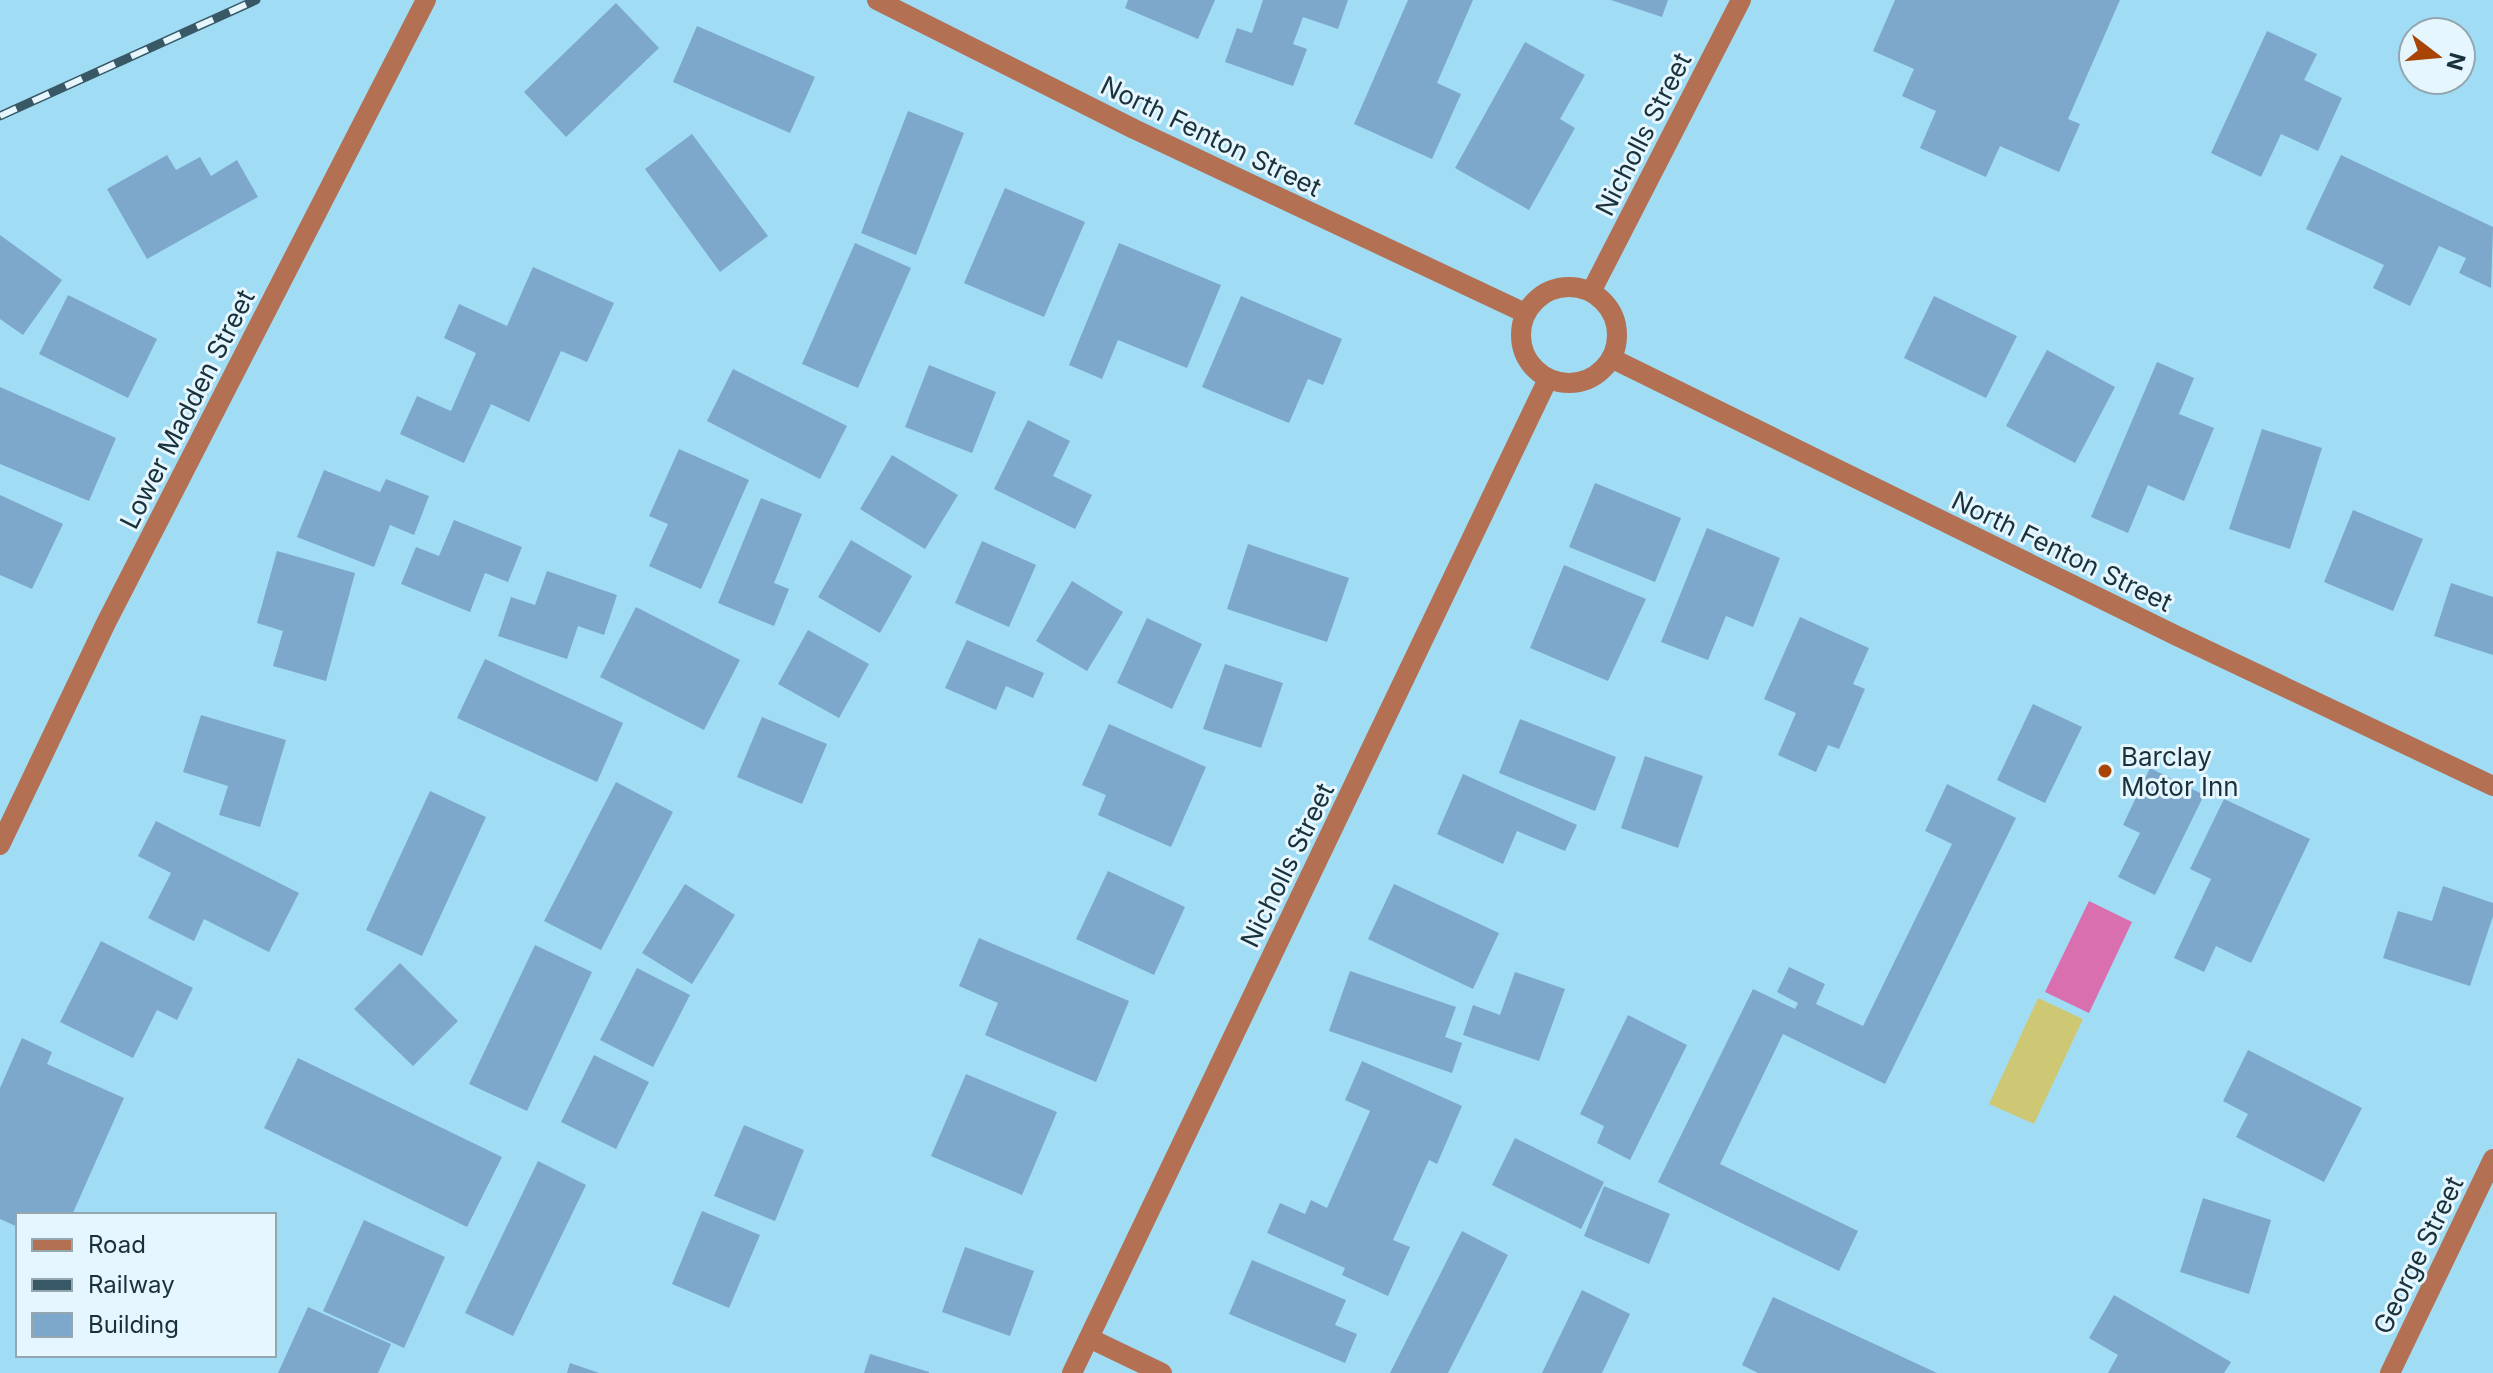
<svg xmlns="http://www.w3.org/2000/svg" width="2493" height="1373" viewBox="0 0 2493 1373" font-family="Inter,sans-serif">
	<rect width="100%" height="100%" fill="#a0ddf5"/>
	<!-- green -->
	<path fill="#cec875" d="M2038,998L2083,1019L2034,1124L1989,1104Z"/>
	<!-- water -->
	<path fill="#d96faf" d="M2089,901L2132,922L2089,1013L2045,992Z"/>
	<!-- building -->
	<path fill="#7da7cb" d="M1128,0H1215L1198,39L1125,8Z
		M1263,0H1348L1338,29L1303,17L1293,44L1307,49L1293,86L1225,62L1237,28L1252,33Z
		M1408,0H1473L1437,83L1461,94L1432,159L1354,124Z
		M1611,0H1668L1662,17Z
		M1895,0H2120L2068,119L2080,124L2059,172L2000,146L1986,177L1920,148L1936,111L1902,96L1914,69L1873,51Z
		M616,3L659,48L566,137L524,92Z
		M697,26L815,77L790,133L673,82Z
		M2267,31L2317,54L2304,80L2342,98L2318,151L2281,134L2261,177L2211,153Z
		M1525,42L1585,75L1560,119L1575,128L1529,210L1455,168Z
		M908,111L964,133L916,255L861,233Z
		M692,134L768,236L720,272L645,169Z
		M167,155L176,170L200,157L211,176L237,160L258,197L147,259L107,189Z
		M2341,155L2493,227L2491,288L2459,273L2466,258L2439,246L2410,306L2373,288L2384,265L2306,229Z
		M1005,188L1085,222L1044,317L964,283Z
		M0,235L62,280L23,335L0,319Z
		M855,243L911,268L858,388L802,364Z
		M1119,243L1221,285L1187,368L1118,340L1102,379L1069,365Z
		M533,267L614,303L587,362L561,351L529,422L491,404L464,463L400,434L417,396L451,411L476,353L444,338L459,304L507,326Z
		M68,295L157,339L128,398L39,354Z
		M1241,296L1342,339L1323,385L1308,379L1289,423L1202,387Z
		M1934,296L2017,336L1986,398L1904,358Z
		M2047,350L2115,387L2075,463L2006,426Z
		M2157,362L2194,378L2179,414L2214,428L2184,501L2148,485L2128,533L2091,517Z
		M929,365L996,392L972,453L905,427Z
		M733,369L847,426L820,479L707,421Z
		M0,387L116,438L89,501L0,464Z
		M1028,420L1070,441L1053,476L1092,495L1075,529L994,489Z
		M2262,429L2322,448L2290,549L2229,529Z
		M679,449L749,480L701,589L649,566L668,524L649,516Z
		M892,455L958,495L925,549L860,509Z
		M324,470L380,492L386,479L429,496L414,535L390,525L374,567L297,537Z
		M1595,483L1681,518L1655,582L1569,547Z
		M0,495L63,524L32,589L0,575Z
		M761,498L802,514L774,583L789,589L774,626L718,603Z
		M2353,510L2423,539L2393,611L2324,582Z
		M454,520L522,547L508,582L485,573L470,612L401,584L416,547L439,556Z
		M1707,528L1780,558L1753,627L1726,616L1708,660L1661,642Z
		M851,540L912,576L880,633L818,597Z
		M982,541L1036,565L1009,627L955,603Z
		M1248,544L1349,578L1327,642L1227,609Z
		M277,551L355,573L326,681L273,666L283,631L257,623Z
		M1564,565L1646,599L1608,681L1530,648Z
		M547,571L617,595L604,635L578,626L567,659L498,636L511,597L535,605Z
		M1072,581L1123,612L1087,671L1036,641Z
		M2451,583L2493,597V655L2434,636Z
		M636,607L740,660L704,730L600,677Z
		M1800,617L1869,648L1853,684L1865,689L1839,749L1828,745L1816,772L1778,755L1796,713L1764,699Z
		M1147,618L1202,644L1172,709L1117,683Z
		M808,630L869,664L839,718L778,684Z
		M967,640L1044,673L1033,698L1006,686L996,710L945,688Z
		M485,659L623,723L597,782L457,718Z
		M1225,664L1283,683L1261,748L1203,729Z
		M2033,704L2082,727L2045,803L1997,780Z
		M201,715L286,740L260,827L219,815L228,786L183,772Z
		M762,717L827,744L802,804L737,777Z
		M1520,719L1616,757L1595,811L1499,773Z
		M1109,724L1206,767L1171,847L1098,815L1106,795L1082,785Z
		M1645,756L1703,776L1678,848L1621,828Z
		M2150,768L2204,795L2155,895L2118,877L2140,833L2123,825Z
		M1463,774L1577,825L1565,851L1517,831L1503,864L1437,834Z
		M616,782L673,812L601,950L544,921Z
		M1947,784L2016,818L1885,1084L1783,1034L1720,1164L1858,1231L1839,1271L1658,1182L1753,989L1795,1009L1798,1003L1777,992L1789,967L1825,984L1816,1004L1863,1026L1952,844L1925,831Z
		M430,791L486,817L422,956L366,930Z
		M2224,799L2310,839L2251,963L2216,946L2204,972L2174,958L2211,879L2190,869Z
		M156,821L299,893L269,952L204,919L194,941L148,918L171,873L138,856Z
		M1108,871L1185,907L1154,975L1076,939Z
		M685,884L735,915L692,984L642,953Z
		M1394,884L1499,933L1473,989L1368,939Z
		M2443,886L2493,903V916L2470,986L2383,958L2398,911L2432,921Z
		M979,938L1129,1001L1096,1082L985,1035L998,1003L959,986Z
		M101,941L193,988L177,1020L157,1010L133,1058L60,1022Z
		M535,945L592,972L527,1111L469,1084Z
		M400,963L458,1021L413,1066L354,1009Z
		M637,968L690,995L653,1067L600,1040Z
		M1350,971L1456,1007L1445,1037L1462,1043L1452,1073L1329,1031Z
		M1515,972L1565,989L1539,1061L1463,1035L1473,1005L1500,1015Z
		M1628,1015L1687,1045L1630,1160L1597,1143L1604,1126L1580,1114Z
		M22,1038L52,1052L47,1064L124,1098L72,1215H18V1227L0,1219V1088Z
		M2248,1050L2362,1108L2324,1182L2236,1137L2248,1114L2223,1101Z
		M594,1055L649,1082L616,1149L561,1122Z
		M298,1058L502,1157L467,1227L264,1128Z
		M1362,1061L1462,1106L1437,1164L1429,1160L1393,1240L1410,1247L1388,1296L1342,1275L1345,1268L1267,1233L1280,1203L1305,1214L1311,1200L1327,1208L1370,1111L1345,1100Z
		M966,1074L1057,1112L1022,1195L931,1156Z
		M744,1125L804,1150L775,1221L714,1196Z
		M1515,1138L1604,1182L1581,1229L1492,1185Z
		M538,1161L586,1185L513,1336L465,1313Z
		M1604,1186L1670,1214L1649,1264L1584,1236Z
		M2203,1198L2271,1220L2249,1294L2180,1272Z
		M702,1211L760,1235L729,1308L672,1284Z
		M364,1220L445,1257L404,1348L323,1311Z
		M1462,1231L1508,1255L1448,1373H1390Z
		M965,1247L1034,1271L1010,1336L942,1312Z
		M1252,1260L1346,1300L1335,1325L1357,1334L1345,1363L1229,1314Z
		M1582,1290L1630,1314L1602,1373H1542Z
		M2114,1295L2231,1362L2224,1373H2108L2118,1355L2089,1338Z
		M1773,1297L1937,1373H1758L1742,1365Z
		M308,1307L391,1344L378,1373H278Z
		M870,1354L929,1372V1373H864Z
		M570,1363L599,1373H567Z"/>
	<g fill="none" stroke-linecap="round" stroke-linejoin="round">
		<!-- minor -->
		<path stroke="#b37052" stroke-width="20" d="M877,0L1134,129L1525,313
			M1521 335a48 48 0 1 1 96 0a48 48 0 1 1-96 0Z
			M1591,292L1741,0
			M1611,358L2177,636L2493,786
			M0,845L106,623L426,0
			M1089,1338L1162,1373
			M1072,1373L1548,379
			M2390,1373L2493,1159"/>
		<defs>
			<path id="rail" d="M0,116L256,0"/>
		</defs>
		<!-- rail casing -->
		<use href="#rail" stroke="#385865" stroke-width="9"/>
		<!-- rail -->
		<use href="#rail" stroke="#e5f6fe" stroke-width="6" stroke-dasharray="18" stroke-linecap="butt"/>
	</g>
	<!-- markers -->
	<circle fill="#a74406" stroke="#e5f6fe" stroke-width="3" cx="2105" cy="771" r="8"/>
	<g text-anchor="middle" dominant-baseline="central" stroke-width="6" stroke-linejoin="round" paint-order="stroke">
		<!-- street labels -->
		<g font-size="26" fill="#19313b" stroke="#e5f6fe">
			<text transform="translate(1643 134) rotate(-63)">Nicholls Street</text>
			<text transform="translate(1211 136) rotate(26)">North Fenton Street</text>
			<text transform="translate(187 409) rotate(-63)">Lower Madden Street</text>
			<text transform="translate(2062 551) rotate(26)">North Fenton Street</text>
			<text transform="translate(1287 865) rotate(-64)">Nicholls Street</text>
			<text transform="translate(2418 1255) rotate(-64)">George Street</text>
		</g>
		<!-- poi labels -->
		<g font-size="26" fill="#19313b" stroke="#e5f6fe" text-anchor="start">
			<text x="2121" y="756">Barclay<tspan x="2121" dy="30">Motor Inn</tspan></text>
		</g>
	</g>
	<!-- legend -->
	<rect x="16" y="1213" width="260" height="144" fill="#e5f6fe" stroke="#93a7b0" stroke-width="2"/>
	<rect x="32" y="1239" width="40" height="12" fill="#b37052" stroke="#93a7b0" stroke-width="2"/>
	<text x="88" y="1253" font-size="24" fill="#19313b">Road</text>
	<rect x="32" y="1279" width="40" height="12" fill="#385865" stroke="#93a7b0" stroke-width="2"/>
	<text x="88" y="1293" font-size="24" fill="#19313b">Railway</text>
	<rect x="32" y="1313" width="40" height="24" fill="#7da7cb" stroke="#93a7b0" stroke-width="2"/>
	<text x="88" y="1333" font-size="24" fill="#19313b">Building</text>
	<!-- north arrow -->
	<g transform="translate(2437 56) rotate(106)"><circle r="38" fill="#e5f6fe" stroke="#93a7b0" stroke-width="2"/>
	<path d="M0-6L14 30L0 20L-14 30Z" fill="#a74406"/>
	<text y="-12" font-size="22" font-weight="bold" text-anchor="middle" fill="#19313b">N</text>
	</g>
</svg>
